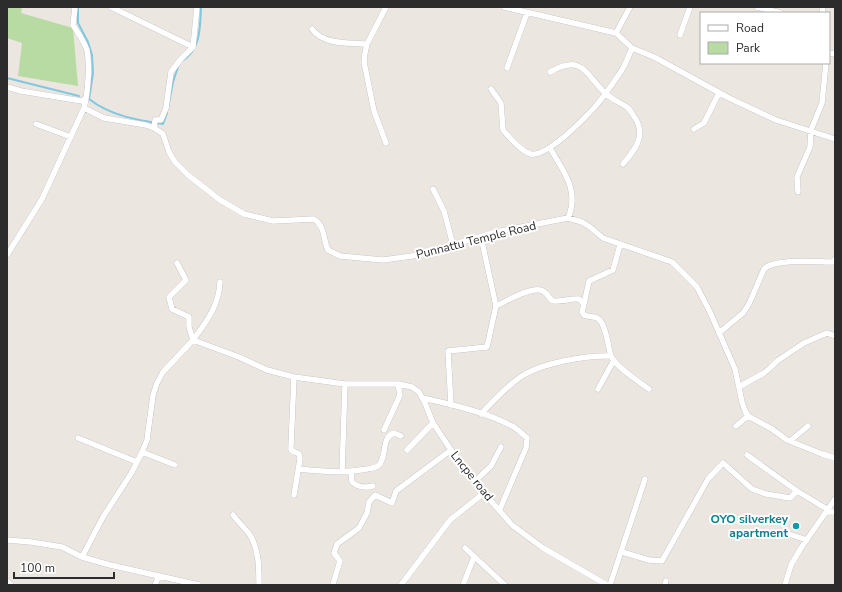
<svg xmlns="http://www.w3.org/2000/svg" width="842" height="592" viewBox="0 0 842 592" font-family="'Nunito Sans',sans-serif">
	<rect width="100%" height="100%" fill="#ece6e0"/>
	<!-- green -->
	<path fill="#b7dba3" d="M7,7H22L21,13L73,28L78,86L18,76L22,43L7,38Z"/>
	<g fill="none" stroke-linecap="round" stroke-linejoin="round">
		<!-- stream -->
		<path stroke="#80c8e0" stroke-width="2" d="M78,7V23L88,42L92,55L93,73L89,99C111,116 137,120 163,124L167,113
			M182,61C201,49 200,28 201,7
			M7,78L79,96
			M168,108L173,82L179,64"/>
		<defs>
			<path id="minor" d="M111,7L193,47
				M504,7L616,33
				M630,7L616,33L632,48L654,57L729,98L776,120L835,139
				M757,7L781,13
				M822,7L823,13
				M312,29C323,45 351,43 367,44
				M680,35L690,7
				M829,53L835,54
				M507,68L527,13
				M550,72C582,54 585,73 605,93C611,99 621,103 628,108C631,111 633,115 635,118C647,136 634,151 623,164
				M7,87L21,91L82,101L86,98
				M491,89L501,103L503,130C509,137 522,152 531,154C547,157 584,119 594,108C605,96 613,83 622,70C626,63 629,55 632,48
				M84,108L104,118L146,125L154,128L163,134L169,152L175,162L188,175L220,200L244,214L273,221L314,219C325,226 323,239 328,250L340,256L383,260L419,255L496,232L568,218L582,222L590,227L603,238L672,262L697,287L710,312L735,369L742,402L745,411L748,416L772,429L787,440L822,454L835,458
				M36,124L71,137
				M154,128L155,120H161L166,108L171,72L180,60L193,47L197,7
				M694,129L704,123L719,93
				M386,143L374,111L364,62L365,53L367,44L386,7
				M550,148C563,171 580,190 568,218
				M433,189L444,211L453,245
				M798,192L797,177L810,147L811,130L822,103L826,63
				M7,255L42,199L84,108C88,92 90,66 87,50C84,41 78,33 73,25L75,7
				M177,263L186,280L169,297L172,309L189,317V327L193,340
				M584,304L589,281L613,270L620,245
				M496,306C507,301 528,288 540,290C548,291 548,300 554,301C562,302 571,298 579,299L584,304L582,312L584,315C588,317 593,316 597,318C606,322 608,347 611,356C617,368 638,381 649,389
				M719,333L743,313L749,304L764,269C775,258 817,262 834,262L835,259
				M193,340C206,322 219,306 220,282
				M294,377L291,446V450C296,454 300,451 300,459L294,495
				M739,387L764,373L770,368L777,361L804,343L827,333L835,336
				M598,389L614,360
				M422,398C451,404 486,412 512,426C518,429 522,434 527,438L526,448L500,509
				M451,405L448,351L487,347L496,306L481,237
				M481,414C493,401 505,388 519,378C540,363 586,355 611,356
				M736,426L748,416
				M384,430L400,395L398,384
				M78,438L137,462
				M790,441L808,426
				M407,450L433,423
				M142,452L175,465
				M747,455L797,491L827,509
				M298,469C323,471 343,474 367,469C371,468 376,468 379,465C387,457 381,437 394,433L401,436
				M342,472L345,384
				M351,472L352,482C358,487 366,488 373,486
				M475,481L491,466L501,447
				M827,512H835
				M233,515C238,522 245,528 250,535C259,550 259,568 259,585
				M786,533L807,540
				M7,540L31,542L62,547L82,557L110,565L199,585
				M465,548L505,585
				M622,552L649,560L662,561L708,479L723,463L752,489L766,494L790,498L797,491
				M82,557L103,517L132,472L142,452L147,440L153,395L157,383L163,372L193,340L239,357L267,370L294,377L345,384H398L412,387L419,392L425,403L433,423L451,450L484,493L512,525L543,548L607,585
				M7,581L11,585
				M155,585L159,576
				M334,585L333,584L340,561L334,553L337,544L359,528L367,513L369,502L375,495L392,503L396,491L451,450
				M401,585L450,520L484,493
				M463,585L474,557
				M610,585L645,479
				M665,585L666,581
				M785,585L791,565L801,548L835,499"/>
		</defs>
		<!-- minor casing -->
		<use href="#minor" stroke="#b0b2ba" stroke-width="6"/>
		<!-- minor -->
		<use href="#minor" stroke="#fff" stroke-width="5.5"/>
	</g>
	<!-- markers -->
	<circle fill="#0f9aa8" stroke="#fff" stroke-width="1.5" cx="796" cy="526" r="4"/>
	<g text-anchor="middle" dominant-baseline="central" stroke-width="4" stroke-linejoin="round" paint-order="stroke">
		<!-- street labels -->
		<g font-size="12" fill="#2c2c2c" stroke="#fff">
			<text transform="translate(476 240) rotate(-14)">Punnattu Temple Road</text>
			<text transform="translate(472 476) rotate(51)">Lncpe road</text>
		</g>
		<!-- culture labels -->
		<g font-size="12" font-weight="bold" fill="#0d838f" stroke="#fff" text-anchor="end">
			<text x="788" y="519">OYO silverkey<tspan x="788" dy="14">apartment</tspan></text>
		</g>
	</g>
	<!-- border -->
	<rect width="842" height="592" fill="none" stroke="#2c2c2c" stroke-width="16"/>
	<!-- legend -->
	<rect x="700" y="12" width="130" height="52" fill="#ffffff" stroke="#ababab"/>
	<rect x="708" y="25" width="20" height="6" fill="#ffffff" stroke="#ababab"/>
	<text x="736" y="32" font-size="12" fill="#2c2c2c">Road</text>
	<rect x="708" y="42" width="20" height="12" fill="#b7dba3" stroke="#ababab"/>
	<text x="736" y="52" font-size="12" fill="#2c2c2c">Park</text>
	<!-- scale -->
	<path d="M14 572v6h100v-6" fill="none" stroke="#2c2c2c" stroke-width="2"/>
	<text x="20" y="572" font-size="12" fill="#2c2c2c" stroke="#ffffff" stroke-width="3" paint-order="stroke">100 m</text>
</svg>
